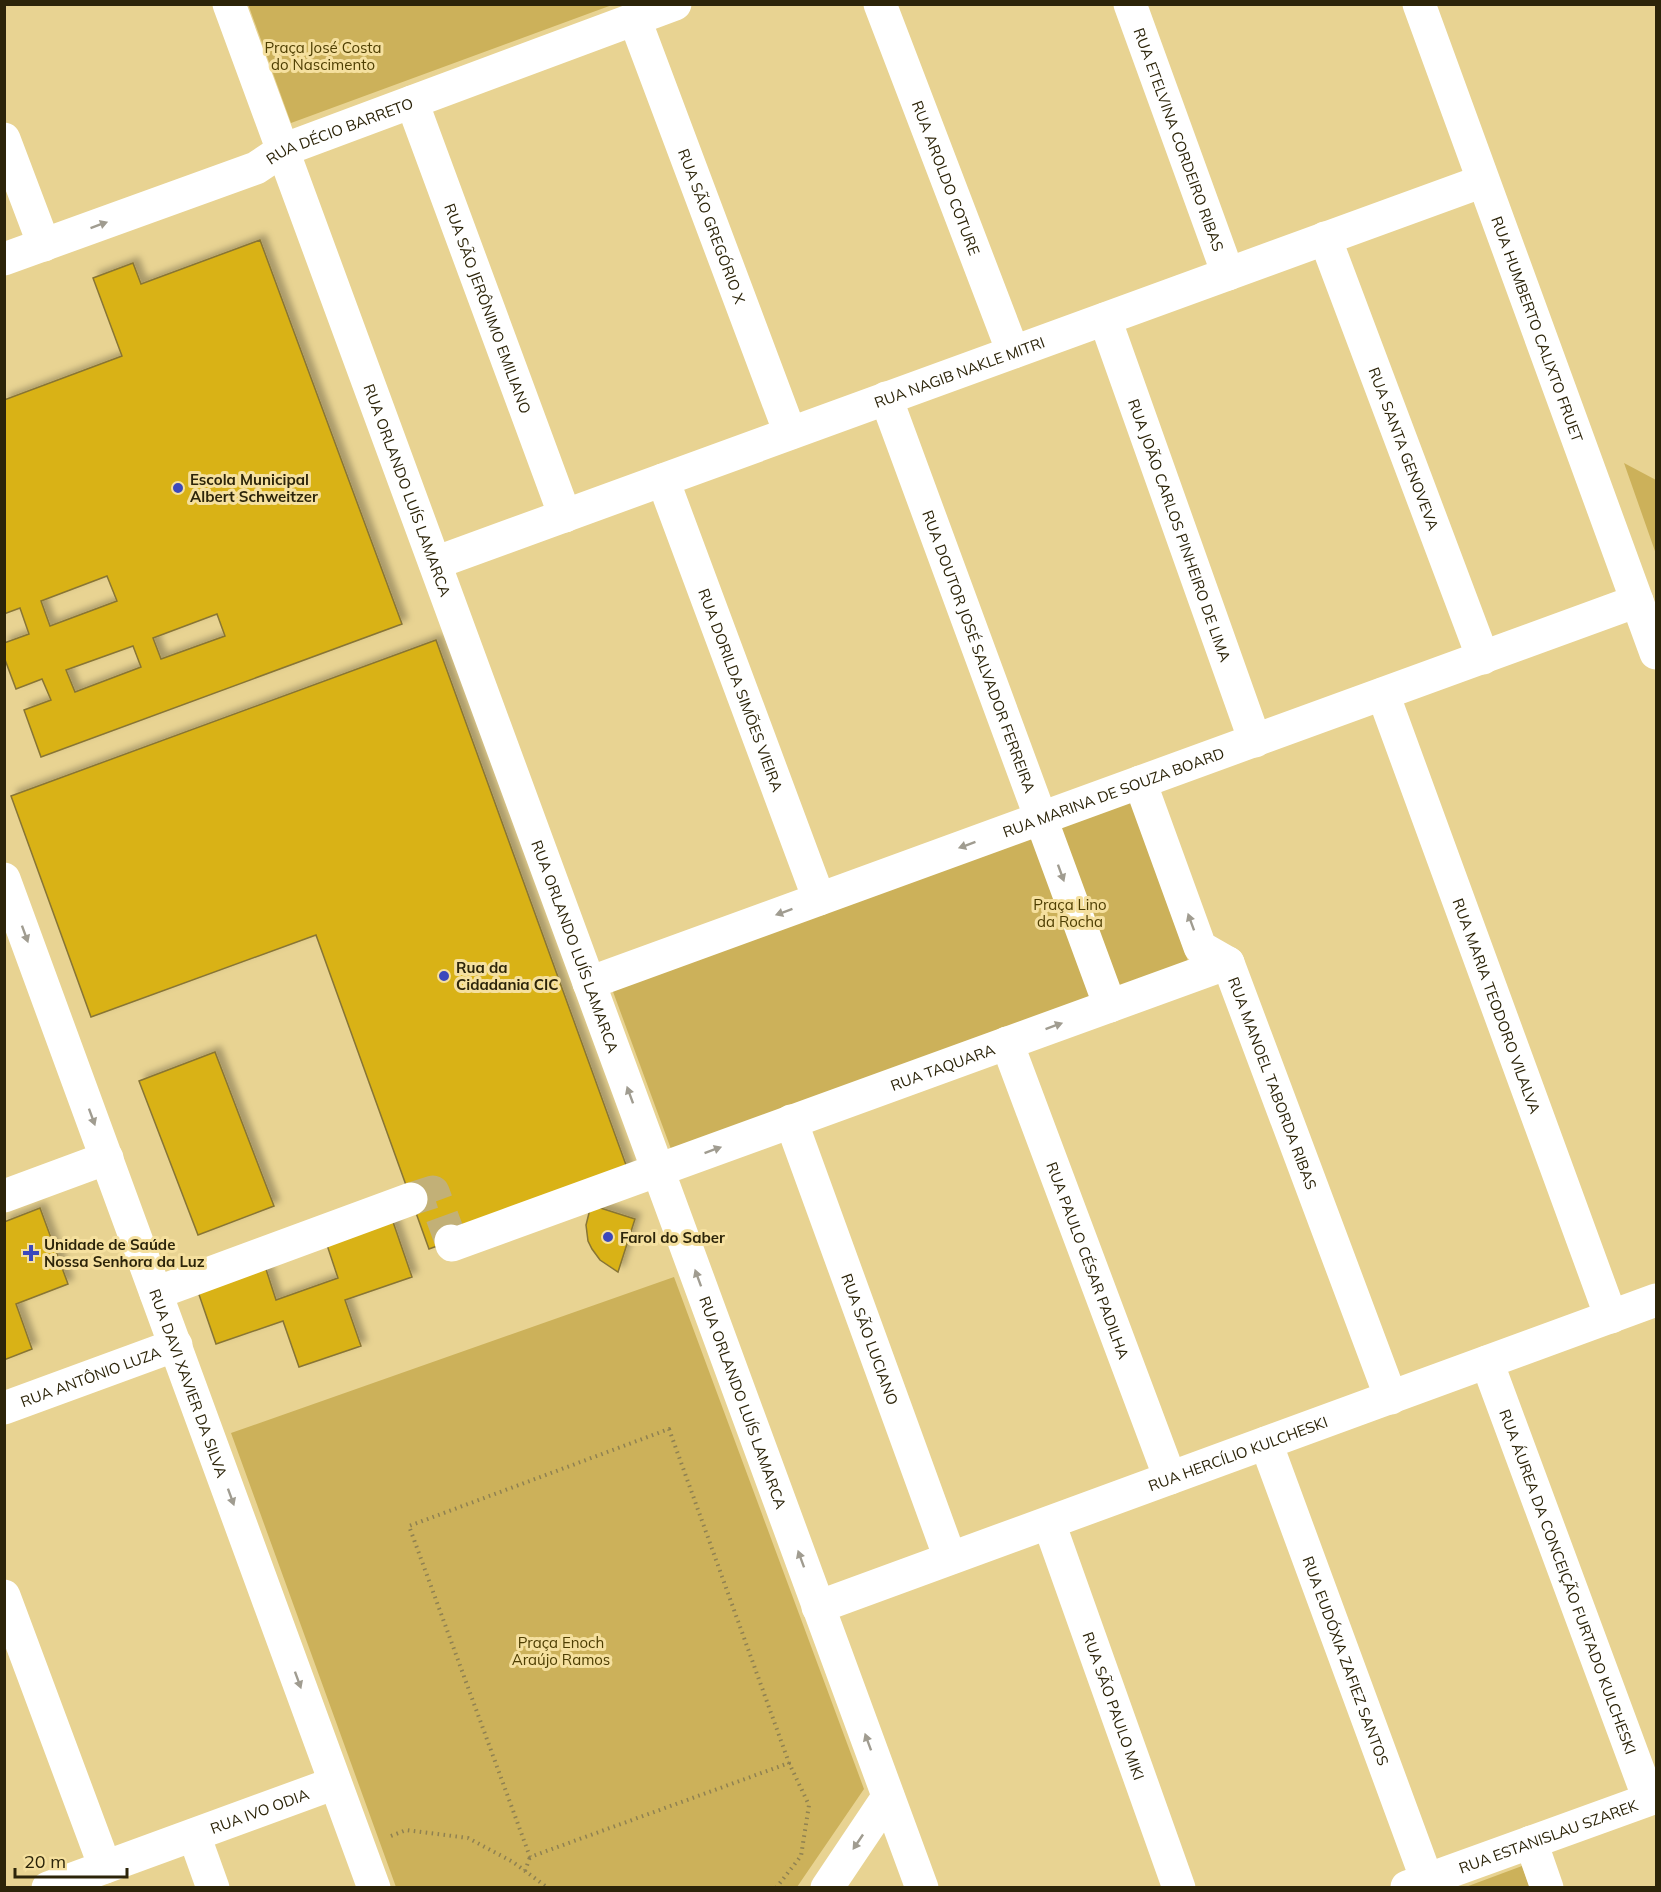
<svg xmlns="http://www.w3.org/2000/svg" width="1661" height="1892" viewBox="0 0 1661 1892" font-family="Mulish,sans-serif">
	<defs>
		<filter id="shadow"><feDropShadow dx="5.5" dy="-5.5" stdDeviation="3" flood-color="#0004"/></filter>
	</defs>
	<rect width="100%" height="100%" fill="#e8d392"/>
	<!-- green -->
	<path fill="#ccb15a" d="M248,4H612V5L291,123Z
		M1624,463L1656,480V554Z
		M1130,800L1188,961L671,1149L612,989Z
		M674,1277L864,1789L797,1887H396L231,1433Z
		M1522,1866L1530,1888H1463Z"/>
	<!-- building -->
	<path fill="#d9b212" stroke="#887535" stroke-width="1.5" fill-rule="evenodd" filter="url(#shadow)" d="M260,240L402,624L41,757L24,710L51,700L42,679L16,689L4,657V643L29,634L20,608L4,614V400L122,356L93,278L133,263L141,284ZM107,576L117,601L50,626L41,601ZM217,614L225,636L161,659L153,638ZM133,646L141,667L75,692L66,670Z
		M436,640L630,1176L429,1249L316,935L91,1017L11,796Z
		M215,1052L274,1206L198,1235L139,1081Z
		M591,1205L635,1219L618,1272L600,1260L592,1249L588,1241L586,1225Z
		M40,1208L68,1284L16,1304L32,1349L4,1360V1222Z
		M391,1216L412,1277L345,1300L361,1346L299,1367L283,1321L216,1344L195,1283L263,1260L276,1300L338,1278L325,1239Z"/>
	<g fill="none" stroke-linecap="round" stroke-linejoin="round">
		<!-- minor-tunnel -->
		<path stroke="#c2b077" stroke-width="33" stroke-dasharray="33 16" stroke-linecap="butt" d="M411,1199L433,1192L451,1241"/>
		<!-- path -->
		<path stroke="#8f8151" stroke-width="4" stroke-dasharray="1.5 4.5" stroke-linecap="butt" d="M669,1429L789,1763L530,1857L409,1526Z
			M391,1836L406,1830L468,1838L513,1862L548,1888
			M525,1871L530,1857
			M776,1888L801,1856L809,1805L789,1763"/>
		<!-- minor -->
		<g stroke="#fff" stroke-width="33">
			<path id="s1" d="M229,4L922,1888"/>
			<path id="s2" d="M880,4L1013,352"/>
			<path id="s3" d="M1130,4L1228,274"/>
			<path id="s4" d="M1419,4L1656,653"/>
			<path id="s5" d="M635,20L790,433"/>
			<path id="s6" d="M412,102L565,516"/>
			<path d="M4,139L44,245"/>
			<path id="s7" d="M1325,238L1483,658"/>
			<path id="s8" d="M4,259L256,168L283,150L675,4"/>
			<path id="s9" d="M1105,319L1255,741"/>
			<path id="s10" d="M886,398L1110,1006"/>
			<path id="s11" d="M663,480L819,899"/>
			<path id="s12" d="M435,563L1483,181"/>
			<path id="s13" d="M1383,694L1611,1317"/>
			<path id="s14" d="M1140,782L1200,947L1228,963L1391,1398"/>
			<path id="s15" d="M4,879L374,1888"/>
			<path id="s16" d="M589,983L1637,601"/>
			<path id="s17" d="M1007,1043L1170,1478"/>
			<path id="s18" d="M791,1121L950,1558"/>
			<path d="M4,1196L107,1158"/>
			<path id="s19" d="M451,1241L452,1245L507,1225L1228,963"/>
			<path d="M156,1293L411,1199"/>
			<path id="s20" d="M1487,1362L1649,1799"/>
			<path id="s21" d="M4,1408L176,1345"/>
			<path id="s22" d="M1266,1443L1427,1880"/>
			<path id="s23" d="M1049,1523L1179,1888"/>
			<path d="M4,1596L105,1867"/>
			<path id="s24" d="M818,1607L1656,1300"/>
			<path d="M194,1835L213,1888"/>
			<path d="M1531,1842L1547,1888"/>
			<path id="s25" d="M1407,1887L1656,1797"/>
			<path id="s26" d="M48,1888L335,1783"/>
			<path d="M827,1888L888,1797"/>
		</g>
	</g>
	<!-- one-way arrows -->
	<defs><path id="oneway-solid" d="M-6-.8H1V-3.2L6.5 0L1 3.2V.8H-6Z" transform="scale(1.5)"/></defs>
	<g fill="#a09c90">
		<use href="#oneway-solid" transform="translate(99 225) rotate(-20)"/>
		<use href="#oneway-solid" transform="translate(967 845) rotate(160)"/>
		<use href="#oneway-solid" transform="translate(1061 873) rotate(70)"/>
		<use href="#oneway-solid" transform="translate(784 912) rotate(160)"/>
		<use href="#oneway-solid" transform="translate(1191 922) rotate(-110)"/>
		<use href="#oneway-solid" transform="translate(25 934) rotate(70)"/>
		<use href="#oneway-solid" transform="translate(1054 1026) rotate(-20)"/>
		<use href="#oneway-solid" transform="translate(630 1095) rotate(-110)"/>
		<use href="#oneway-solid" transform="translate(92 1117) rotate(70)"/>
		<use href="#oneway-solid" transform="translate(713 1150) rotate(-20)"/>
		<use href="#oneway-solid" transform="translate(698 1278) rotate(-110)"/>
		<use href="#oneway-solid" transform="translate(231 1497) rotate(70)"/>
		<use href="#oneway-solid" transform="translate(801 1559) rotate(-110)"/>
		<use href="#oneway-solid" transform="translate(298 1680) rotate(70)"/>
		<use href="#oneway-solid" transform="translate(868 1742) rotate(-110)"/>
		<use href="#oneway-solid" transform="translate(858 1842) rotate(124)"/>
	</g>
	<!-- markers -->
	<g fill="#3b48bc" stroke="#f5e09f" stroke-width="2">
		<circle cx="178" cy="488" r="6"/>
		<circle cx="444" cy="976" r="6"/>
		<circle cx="608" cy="1237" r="6"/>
		<path d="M28 1244h6v6h6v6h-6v6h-6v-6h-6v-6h6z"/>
	</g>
	<g text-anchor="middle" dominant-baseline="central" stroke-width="6" stroke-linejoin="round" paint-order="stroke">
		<!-- park labels -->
		<g font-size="15" fill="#4e3e02" stroke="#f5e09f">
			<text x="323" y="47">Praça José Costa<tspan x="323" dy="17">do Nascimento</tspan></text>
			<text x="1070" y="904">Praça Lino<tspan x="1070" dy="17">da Rocha</tspan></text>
			<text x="561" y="1642">Praça Enoch<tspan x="561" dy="17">Araújo Ramos</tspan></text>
		</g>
		<!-- street labels -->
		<g font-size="15" fill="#2c2409" stroke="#f5e09f">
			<text stroke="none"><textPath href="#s8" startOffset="360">RUA DÉCIO BARRETO</textPath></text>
			<text stroke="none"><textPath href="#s3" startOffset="144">RUA ETELVINA CORDEIRO RIBAS</textPath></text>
			<text stroke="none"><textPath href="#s2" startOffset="186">RUA AROLDO COTURE</textPath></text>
			<text stroke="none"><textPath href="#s5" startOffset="220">RUA SÃO GREGÓRIO X</textPath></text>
			<text stroke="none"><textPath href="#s6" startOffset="220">RUA SÃO JERÔNIMO EMILIANO</textPath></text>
			<text stroke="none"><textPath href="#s4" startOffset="346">RUA HUMBERTO CALIXTO FRUET</textPath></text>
			<text stroke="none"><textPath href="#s12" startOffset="558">RUA NAGIB NAKLE MITRI</textPath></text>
			<text stroke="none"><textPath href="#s7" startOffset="225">RUA SANTA GENOVEVA</textPath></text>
			<text stroke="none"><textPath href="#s1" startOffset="518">RUA ORLANDO LUÍS LAMARCA</textPath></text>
			<text stroke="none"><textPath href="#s9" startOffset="224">RUA JOÃO CARLOS PINHEIRO DE LIMA</textPath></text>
			<text stroke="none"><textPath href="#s10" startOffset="270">RUA DOUTOR JOSÉ SALVADOR FERREIRA</textPath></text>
			<text stroke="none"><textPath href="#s11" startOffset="224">RUA DORILDA SIMÕES VIEIRA</textPath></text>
			<text stroke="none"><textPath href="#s16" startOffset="558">RUA MARINA DE SOUZA BOARD</textPath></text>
			<text stroke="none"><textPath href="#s1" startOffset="1004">RUA ORLANDO LUÍS LAMARCA</textPath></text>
			<text stroke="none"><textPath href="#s13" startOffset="332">RUA MARIA TEODORO VILALVA</textPath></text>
			<text stroke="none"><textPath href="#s19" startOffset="526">RUA TAQUARA</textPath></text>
			<text stroke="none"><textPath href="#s14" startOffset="336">RUA MANOEL TABORDA RIBAS</textPath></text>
			<text stroke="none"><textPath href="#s17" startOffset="232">RUA PAULO CÉSAR PADILHA</textPath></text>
			<text stroke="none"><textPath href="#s18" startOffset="232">RUA SÃO LUCIANO</textPath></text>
			<text stroke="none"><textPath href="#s21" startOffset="92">RUA ANTÔNIO LUZA</textPath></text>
			<text stroke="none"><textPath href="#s15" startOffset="537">RUA DAVI XAVIER DA SILVA</textPath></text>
			<text stroke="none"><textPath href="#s1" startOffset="1490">RUA ORLANDO LUÍS LAMARCA</textPath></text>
			<text stroke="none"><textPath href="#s24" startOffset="447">RUA HERCÍLIO KULCHESKI</textPath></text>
			<text stroke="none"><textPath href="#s20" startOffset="234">RUA ÁUREA DA CONCEIÇÃO FURTADO KULCHESKI</textPath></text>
			<text stroke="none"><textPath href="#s22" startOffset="232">RUA EUDÓXIA ZAFIEZ SANTOS</textPath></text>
			<text stroke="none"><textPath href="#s23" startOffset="194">RUA SÃO PAULO MIKI</textPath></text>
			<text stroke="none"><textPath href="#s26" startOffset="225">RUA IVO ODIA</textPath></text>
			<text stroke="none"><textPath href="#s25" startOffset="150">RUA ESTANISLAU SZAREK</textPath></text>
		</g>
		<!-- poi labels -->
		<g font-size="15" font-weight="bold" fill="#2c2409" stroke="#f5e09f" text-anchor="start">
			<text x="190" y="479">Escola Municipal<tspan x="190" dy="17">Albert Schweitzer</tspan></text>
			<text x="456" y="967">Rua da<tspan x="456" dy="17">Cidadania CIC</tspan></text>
			<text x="620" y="1237">Farol do Saber</text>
			<text x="44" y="1244">Unidade de Saúde<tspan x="44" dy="17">Nossa Senhora da Luz</tspan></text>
		</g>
	</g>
	<!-- border -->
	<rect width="1661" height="1892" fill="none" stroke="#2c2409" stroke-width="12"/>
	<!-- scale -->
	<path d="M15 1868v9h112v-9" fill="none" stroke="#2c2409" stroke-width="3"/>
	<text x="24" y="1868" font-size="18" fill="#2c2409" stroke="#f5e09f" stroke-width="4.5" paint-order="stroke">20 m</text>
</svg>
